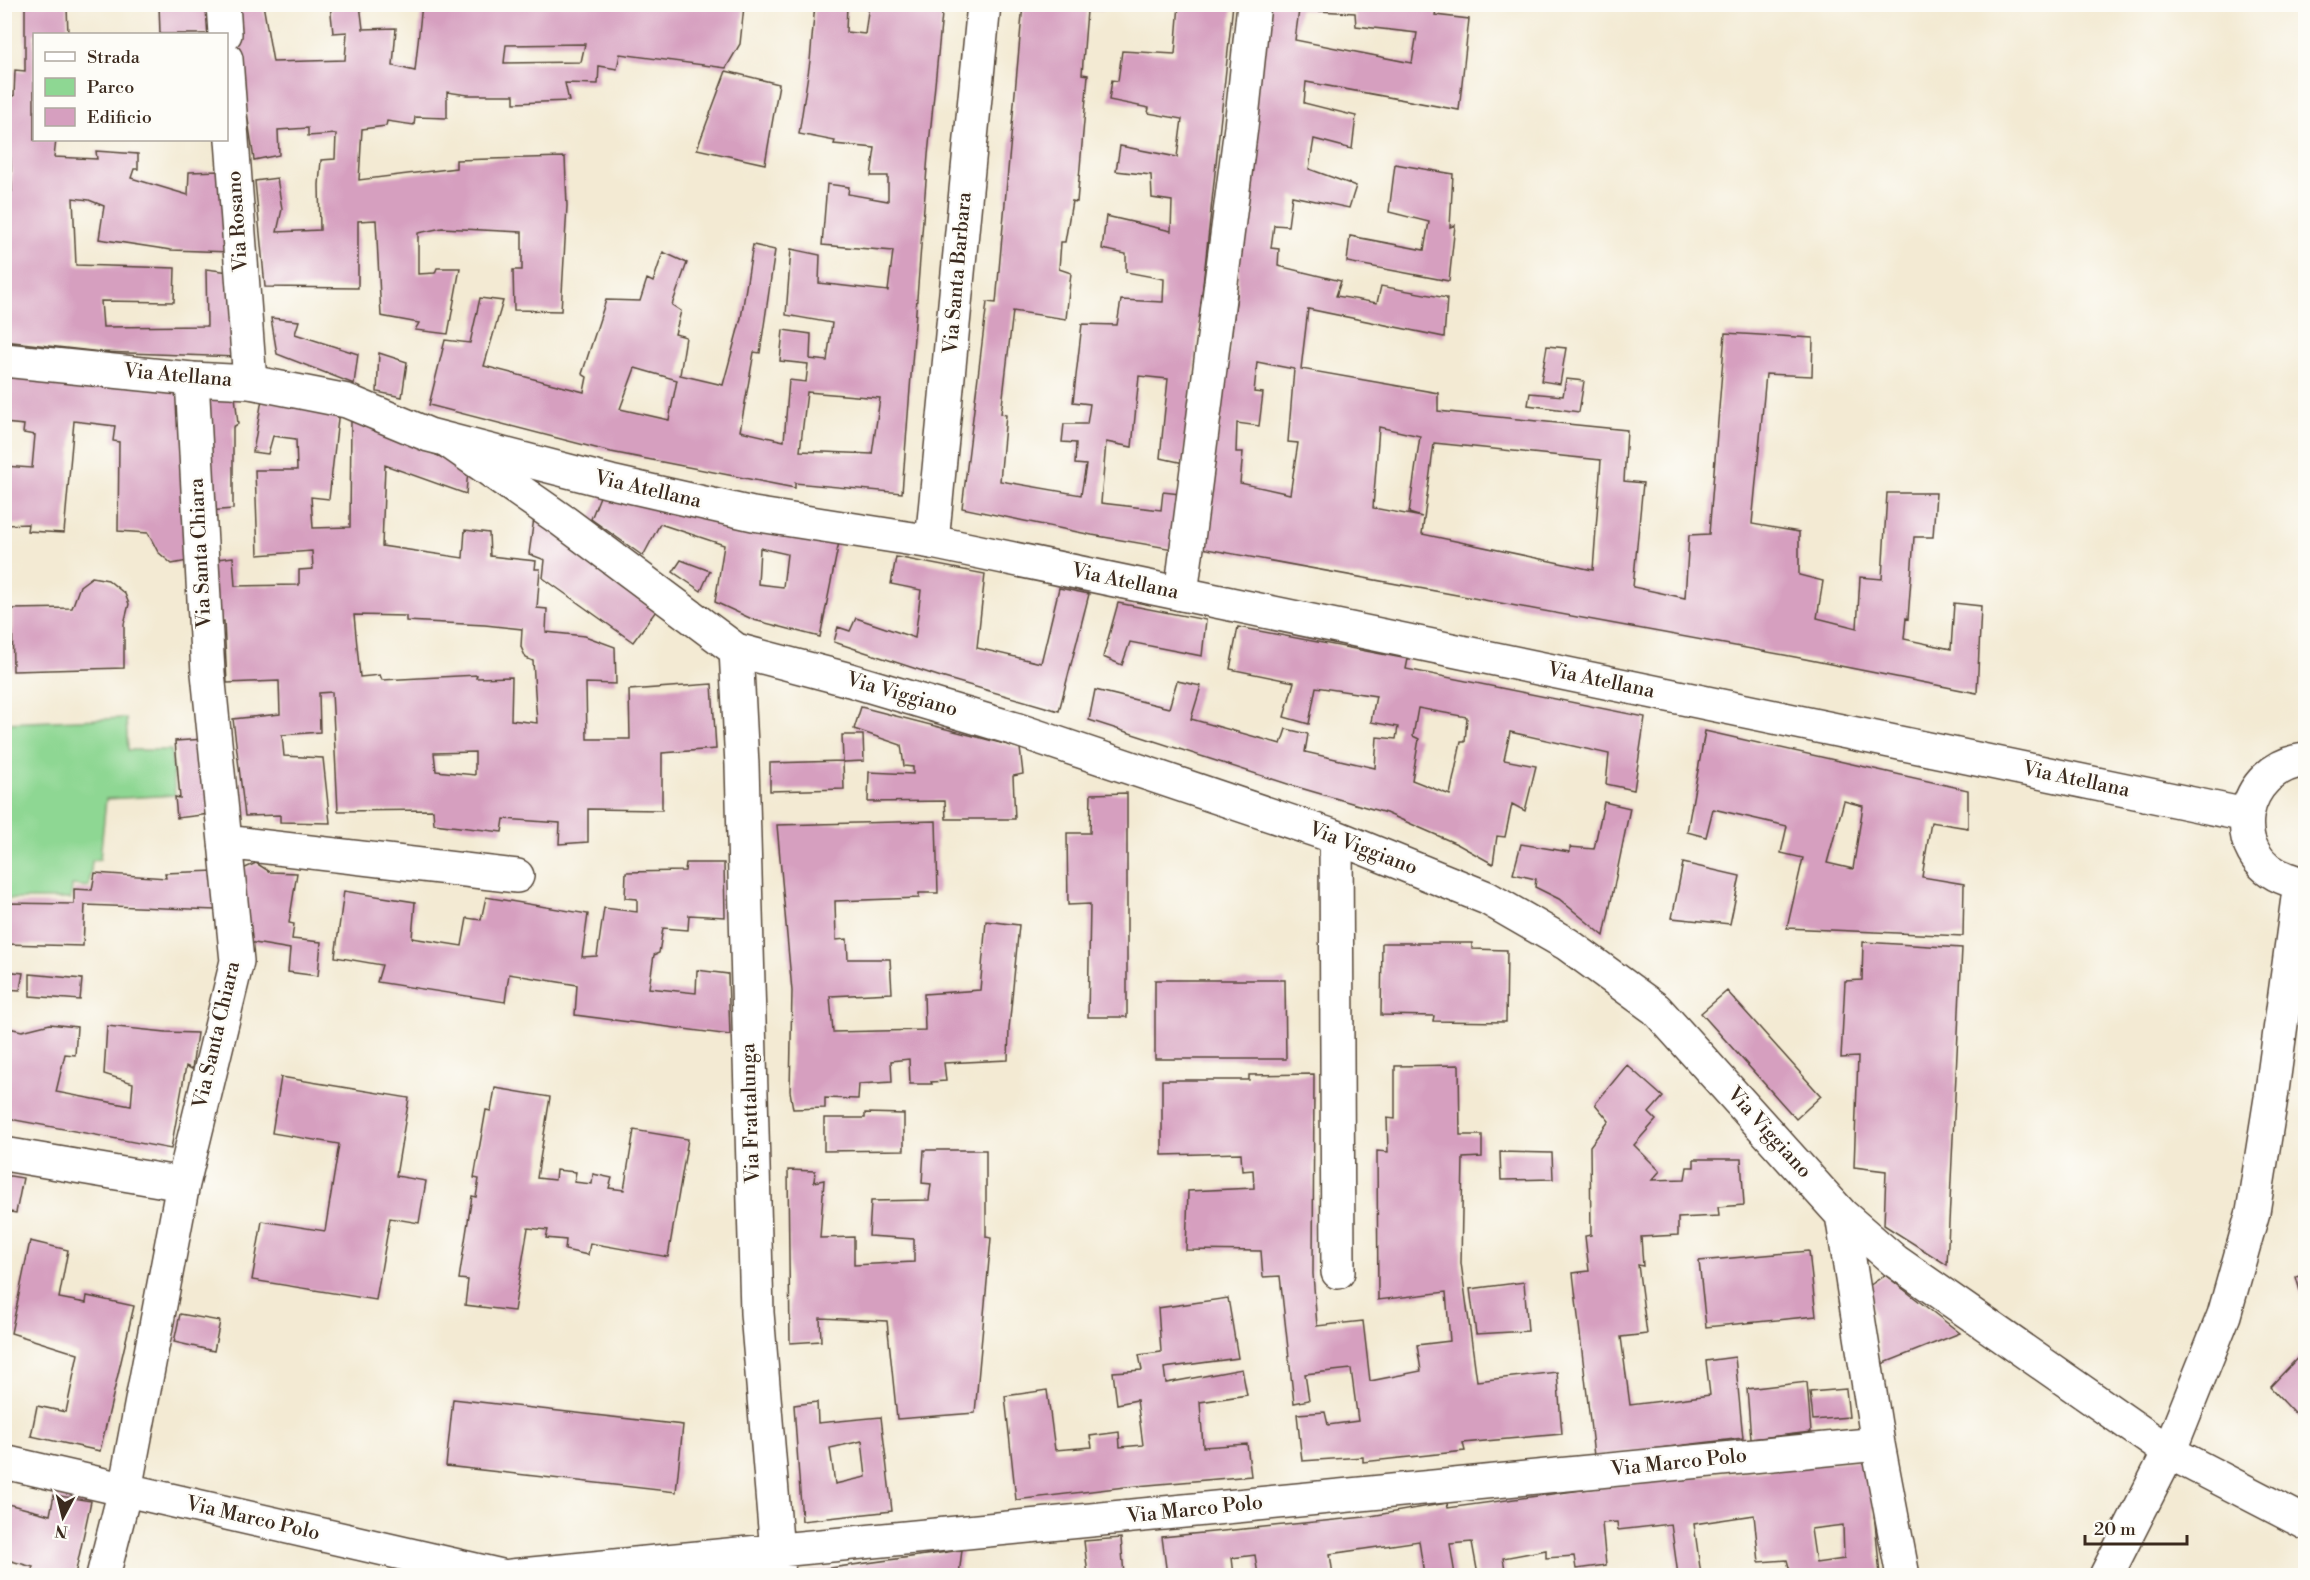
<svg xmlns="http://www.w3.org/2000/svg" width="2310" height="1580" viewBox="0 0 2310 1580" font-family="'Libre Bodoni',serif">
	<rect width="100%" height="100%" fill="#fdfcf7"/>
	<filter id="ink" filterUnits="userSpaceOnUse"><feTurbulence type="fractalNoise" baseFrequency=".0167" numOctaves="2"/><feDisplacementMap in="SourceGraphic" scale="12" xChannelSelector="R" yChannelSelector="G"/><feConvolveMatrix kernelMatrix="1 2 1 2 8 2 1 2 1" color-interpolation-filters="sRGB"/></filter>
	<filter id="wash" filterUnits="userSpaceOnUse"><feTurbulence type="fractalNoise" baseFrequency=".008" numOctaves="4" result="noise"/><feDisplacementMap in="SourceGraphic" scale="24" xChannelSelector="R" yChannelSelector="G"/><feGaussianBlur stdDeviation="1.35" result="paint"/><feColorMatrix in="noise" values="0 0 0 0 0 0 0 0 0 0 0 0 0 0 0 0 0 1.4 0 .05"/><feComposite in="paint" operator="in"/></filter>
	<g filter="url(#wash)">
		<rect width="100%" height="100%" fill="#f3ead3"/>
		<!-- green -->
		<path fill="#8ed793" stroke="#648058" stroke-width="1.5" d="M126,718L128,750H171L175,795L106,799L100,859L92,861L89,887L72,885L71,899H5V723Z"/>
		<g id="blocks">
			<!-- building -->
			<path fill="#d69fbf" fill-rule="evenodd" d="M159,4H209L211,34H160Z
				M231,4H263L273,62L345,60L347,32L333,33L330,4H360L363,29L396,28L393,66L415,71L422,4L744,6L740,44L726,68L620,54L617,69L599,66L598,84L565,83L569,101L514,103V95H468L447,92V118L415,117L414,125L387,121L386,126L362,129L359,180L456,168V160L565,157L567,206L561,311L514,310L513,270H522V232L442,228L418,233V274L435,273L437,268H460L448,334L415,330L419,323L381,316L376,220L358,221V288L265,287L255,181L277,178L282,209L277,232L320,230L319,185L321,160L335,159L336,134L308,136V128L278,130L279,155L254,160ZM585,44L581,62L504,63L506,45Z
				M815,4H847L846,32L865,34L869,4H943L928,155L902,493L795,483V488L611,452L429,405L445,340L470,343L480,298L503,301L484,366L584,392L587,377L582,374L606,300L640,301L647,279L653,282L663,252L687,263L672,305L681,311L675,334L686,337L680,375L723,385L741,318L753,245L775,250L760,353L754,352L740,431L784,441L789,380L806,382L808,364L780,361L783,330L811,334L810,359L827,361L832,323L786,315L791,249L820,255L819,283L888,291L893,251L822,245L827,184L849,187L848,194L888,201V176H871L875,148L834,144L835,141L799,134L810,61ZM635,368L677,380L669,420L620,409ZM807,392L880,398L872,454L800,451Z
				M1023,4H1104V10L1087,11L1082,74L1088,75L1077,202L1072,201L1065,242H1061L1059,269L1071,273L1066,319L1013,311L1001,414L1006,415L1000,481L1081,495L1086,465L1075,464L1076,443L1062,442L1064,424H1087L1090,404L1073,402L1082,324L1117,325L1121,300L1163,302L1164,279L1126,272V254L1102,249L1106,216L1171,231L1172,201L1152,198L1151,175L1116,171L1120,146L1177,157L1182,119L1148,113L1149,108L1109,100L1112,80L1118,81L1122,51L1175,54L1179,4H1233L1184,463L1160,458L1168,379L1139,376L1132,447L1106,442L1101,503L1161,510L1163,492L1180,494L1173,549L1092,535L962,508L987,302L996,303Z
				M1265,4H1437L1435,15L1469,19L1459,110L1306,82L1304,103L1356,116L1352,149L1314,139L1309,169L1356,186L1349,208L1292,196L1288,226L1274,225L1271,248L1279,249L1278,266L1341,281L1336,296L1377,303L1381,286L1447,298L1444,337L1308,309L1301,369L1438,393V411L1627,430L1624,481L1643,483L1633,587L1685,598L1689,535L1709,534L1725,333L1813,338L1812,376L1766,374L1752,524L1799,532V575L1823,581L1817,618L1857,628L1860,577L1882,579L1887,493H1936L1933,537H1914L1908,619L1906,618L1904,639L1951,649L1954,603L1981,606L1977,693L1795,657L1201,548L1237,295L1243,206ZM1299,10L1355,13L1356,26L1417,33L1412,63L1295,40ZM1257,362L1294,369L1288,442L1298,443L1290,494L1240,483L1243,452H1236L1237,423L1259,426L1263,393L1254,392ZM1379,427L1420,436L1409,513L1422,517L1373,508ZM1434,443L1601,460L1593,570L1422,534Z
				M25,5H62L67,7L68,34H34V140H56L54,157L97,159L96,151L138,154V169H134L131,178L188,195L189,172L221,171L231,252L171,250L99,239L104,206L89,200L73,198L76,265L175,268L174,302L101,301L103,327L207,326L206,269L230,272L237,357L101,352L4,341V277L10,278V190L12,191L10,149H4V95L14,96L15,70L25,71Z
				M726,71L779,84L765,164L697,149Z
				M1395,164L1453,174L1450,227L1455,225L1449,281L1347,262L1350,236L1424,250L1429,222L1389,212Z
				M271,318L299,321L295,334L358,354L354,384L277,354Z
				M1547,346L1566,348L1560,384L1541,381Z
				M379,353L407,362L402,397L377,392Z
				M4,372L182,390L193,560L172,564L158,552L148,533L118,531L119,442L113,441L115,426L74,421L64,533L27,531L28,524L4,525V466L32,468L35,435L23,433L24,425L4,423Z
				M1566,379L1584,381L1579,412L1528,405L1530,393L1563,396Z
				M206,395L235,396L238,424L233,427V509L208,511Z
				M262,399L339,410L329,499L311,497L313,528L350,527L351,419L382,431L468,469L466,494L385,465L382,546L463,558L465,530L489,533L490,556L536,561L535,569H540L537,608L547,609L546,632L585,636L615,647L616,684L586,683L587,739H630L629,690L712,684L716,749L662,753V810L588,809V842L559,844L560,823L504,819L502,832L434,824L433,810L338,811L332,692L319,693L320,732L282,735L284,756L323,758L330,823L280,822V815L245,816L233,719L280,714L279,681L227,683L224,621L213,622L209,560L233,557L235,586L299,585V570L313,569L312,551L258,555L255,470H297L296,439L273,436L268,454L253,452ZM354,615L406,616V621L485,625L522,629L521,647L526,658L533,661L537,723L511,720L512,677L476,678L477,675L382,680L380,675L360,677ZM475,752V775L436,771L434,753Z
				M603,489L839,542L820,637L754,620L715,602L724,545L660,524L643,556L591,519ZM760,548L787,554L783,587L758,584Z
				M534,518L565,540L656,611L633,642L543,578L545,560L529,554Z
				M896,557L985,574L977,648L1041,663L1059,588L1089,594L1059,711L941,677L834,642L838,627L850,631L856,618L915,638L921,590L891,584Z
				M681,560L710,571L701,591L673,572Z
				M92,577L108,580L125,594L129,604L124,624V668L13,671L12,609L72,608L80,586Z
				M1118,603L1206,620L1202,656L1130,642L1122,665L1103,657Z
				M1238,627L1408,659L1406,669L1645,717L1634,790L1606,784L1609,754L1510,732L1504,760L1536,766L1525,811L1512,804L1505,837L1497,836L1493,864L1457,844L1386,813L1297,787L1089,720L1095,690L1169,708L1177,681L1201,686L1191,719L1281,744L1286,729L1308,734L1305,752L1375,768L1377,737L1396,739L1398,727L1371,722L1376,696L1316,687L1309,724L1284,717L1294,682L1230,669ZM1418,708L1467,717L1465,742H1461L1450,795L1412,780L1419,739L1413,736Z
				M861,707L1020,748L1023,774L1013,776L1015,819H946L945,801L868,802L869,772L913,774V767L904,766L901,745L854,729Z
				M1705,731L1968,790V828L1931,822L1922,877L1964,884L1963,936L1787,928L1803,858L1781,853L1787,826L1713,809L1706,837L1687,832ZM1844,801L1863,806L1853,869L1827,863Z
				M842,735H863L864,761L843,762L844,789L770,791V763L843,761Z
				M205,739L210,814L177,818L175,797L180,798L175,741Z
				M1127,793V1017H1088L1090,904L1068,905L1067,833H1090L1091,794Z
				M1604,802L1630,808L1604,936L1559,899L1535,887L1536,879L1513,874L1521,844L1570,852V847L1594,849Z
				M936,821L938,893H919V898L835,901L836,940L847,939L848,959H890L892,993L830,996L833,1032L925,1030L924,994L980,990L986,921L1019,925L1009,1029L1008,1060L944,1063L946,1081L931,1082L932,1084H910L909,1059L891,1061L892,1082L859,1084L858,1099L825,1098V1108L793,1109L790,1091L792,991L777,825Z
				M256,863L270,872L297,873L289,923L294,924L292,939L321,942L318,976L288,972L290,949L242,941L243,869Z
				M686,863H724L725,917L689,915L688,930L663,928L659,953L654,955L649,988L696,993L697,970L728,974L730,1035L575,1015L577,985L509,974L505,1002L377,982L382,965L335,957L344,891L415,902L412,938L462,946L467,918L481,920L486,897L588,914L582,957L597,956L604,908L637,912V899L625,898L626,872L685,871Z
				M1683,863L1740,876L1730,924L1672,918Z
				M215,871L216,910L85,905L83,946L4,944V903L74,904V889L92,890L95,873L166,878L165,873Z
				M1863,942L1962,948L1947,1265L1884,1225L1886,1171L1854,1167L1858,1057L1841,1058L1845,981L1862,980Z
				M1382,943H1472V949L1507,950L1506,1022L1433,1021L1434,1016L1381,1015Z
				M4,971L23,973L20,990L4,989Z
				M30,974L82,979L80,1000L30,996Z
				M1155,980H1285L1286,1059H1155Z
				M1727,991L1821,1096L1796,1119L1701,1013Z
				M50,1024L77,1027L75,1055L65,1054L56,1092L131,1106L133,1083L104,1074L107,1026L166,1032L197,1033L192,1069L186,1066L171,1149L4,1118V1027L22,1031Z
				M1459,1065L1460,1135H1482V1157L1463,1158L1461,1263L1477,1381L1557,1372L1562,1434L1463,1443L1465,1451L1363,1462V1457L1302,1461L1297,1414L1325,1412L1328,1425L1358,1421L1351,1369L1305,1374L1309,1400L1294,1403L1280,1276L1263,1277L1261,1251L1186,1250L1188,1191L1254,1188L1253,1170L1242,1171L1241,1153L1162,1155V1080H1249V1075L1314,1074L1313,1274L1317,1326L1363,1321L1370,1381L1421,1371L1417,1345L1450,1341L1446,1292L1378,1300L1377,1151L1388,1152L1387,1118L1395,1119V1066Z
				M1627,1065L1663,1097L1649,1113L1656,1120L1634,1145L1660,1171L1652,1180L1685,1179L1687,1167H1694V1159H1741L1744,1205L1718,1207L1719,1216L1678,1218V1235L1641,1237L1643,1266L1638,1265L1647,1334L1621,1337L1630,1405L1710,1395L1706,1361L1735,1357L1743,1438L1594,1456L1573,1273L1589,1271L1585,1236L1591,1235L1590,1146L1609,1121L1595,1104Z
				M281,1077L409,1098L396,1176L426,1181L419,1223L390,1218L376,1300L252,1280L262,1221L325,1231L339,1144L272,1133Z
				M495,1088L550,1097L537,1178L555,1180L556,1170L576,1172L574,1182L592,1184L593,1174L612,1178L609,1188L624,1190L634,1130L688,1139L668,1257L590,1243L588,1255L565,1250L566,1240L546,1238L548,1230L528,1228L514,1311L465,1305L468,1280L459,1279L472,1196L476,1197L479,1179L474,1178L486,1110L491,1111Z
				M865,1113L904,1114V1150L824,1151V1118H865Z
				M924,1150H986V1237L991,1238L975,1413L897,1419L887,1321L820,1318L821,1341L790,1343L788,1170L815,1171L814,1182L824,1180L820,1238L854,1237V1265L914,1262V1239L869,1236L871,1201L929,1200L931,1184L922,1183Z
				M1500,1152L1552,1153L1553,1179L1501,1180Z
				M4,1175L23,1178L16,1213L4,1211Z
				M30,1241L68,1250L59,1298L86,1303L87,1296L134,1306L100,1451L31,1436L37,1406L66,1412L78,1354L11,1333Z
				M1809,1251L1816,1316L1706,1327L1699,1261Z
				M2306,1274V1308H2305L2296,1277Z
				M1885,1275L1960,1333L1882,1364L1869,1286Z
				M1524,1282L1528,1331L1476,1334L1470,1289Z
				M1228,1298L1238,1358L1164,1368L1166,1383L1242,1369L1247,1395L1200,1402L1203,1447L1247,1444L1251,1476L1125,1487L1016,1500L1005,1396L1047,1390L1055,1450L1092,1447L1090,1436L1119,1432L1120,1447L1143,1445L1137,1400L1117,1404L1113,1372L1142,1370L1139,1355L1161,1352L1158,1308Z
				M180,1314L220,1321L214,1351L174,1342Z
				M2306,1349V1425L2270,1387Z
				M1807,1382L1811,1432L1751,1439L1747,1389Z
				M1846,1389L1849,1417L1813,1420L1810,1392Z
				M453,1399L683,1425L676,1492L446,1466Z
				M817,1402L818,1423L881,1417L892,1511L802,1521L794,1405ZM862,1441L866,1477L835,1484L830,1448Z
				M1869,1459L1880,1575H1791L1787,1560L1759,1562L1754,1515L1694,1524L1701,1575H1678L1671,1524L1618,1530L1617,1522L1602,1523L1606,1565L1576,1569L1574,1556L1546,1558V1550L1503,1558L1506,1575H1478L1472,1542L1450,1544L1455,1575H1424L1419,1541L1330,1554L1333,1575H1258L1255,1555L1232,1558L1234,1575H1167L1162,1537L1365,1517L1447,1503L1448,1508L1611,1486ZM1843,1525L1844,1559L1816,1563L1811,1529Z
				M54,1495L91,1501L75,1575H30L33,1567L4,1559V1503L50,1515Z
				M1121,1538L1124,1575H1088L1084,1541Z
				M962,1550L959,1575H810L809,1571Z"/>
		</g>
	</g>
	<g filter="url(#ink)">
		<use href="#blocks" fill-opacity="0" stroke="#574739" stroke-width="1.5"/>
		<g fill="none" stroke-linecap="round" stroke-linejoin="round">
			<defs>
				<path id="minor" d="M223,4L225,34
					M226,59L250,382
					M448,441L563,521L736,650L850,680L1015,729L1336,837L1487,898L1567,944L1656,1009L1842,1215L1895,1261L2169,1452L2306,1523
					M932,542L984,4
					M1181,594L1241,127L1254,4
					M736,650L742,765L757,1313L779,1576
					M1336,837L1338,1272
					M225,842L517,876
					M4,1154L183,1184
					M1842,1215L1878,1444L1903,1576
					M4,1462L502,1576
					M103,1576L125,1490L183,1184L237,961L208,673L192,379
					M511,1576L1878,1444
					M2106,1576L2169,1452L2224,1315L2253,1212L2271,1098L2300,883"/>
				<path id="major" d="M4,360L192,379L250,382L347,401L429,435L611,482L753,514L932,542L2246,815
					M2306,760C2239,767 2223,857 2287,879C2294,881 2299,884 2306,883"/>
			</defs>
			<!-- minor casing -->
			<use href="#minor" stroke="#574739" stroke-width="36"/>
			<!-- major casing -->
			<use href="#major" stroke="#574739" stroke-width="36"/>
			<!-- minor -->
			<use href="#minor" stroke="#fff" stroke-width="33"/>
			<!-- major -->
			<use href="#major" stroke="#fff" stroke-width="33"/>
		</g>
	</g>
	<g text-anchor="middle" dominant-baseline="central" stroke-width="5" stroke-linejoin="round" paint-order="stroke">
		<!-- street labels -->
		<g font-size="20" fill="#3b2a1e" stroke="#fdfcf7">
			<text transform="translate(238 221) rotate(-94)">Via Rosano</text>
			<text transform="translate(958 273) rotate(-85)">Via Santa Barbara</text>
			<text transform="translate(178 376) rotate(5)">Via Atellana</text>
			<text transform="translate(648 490) rotate(13)">Via Atellana</text>
			<text transform="translate(201 553) rotate(-93)">Via Santa Chiara</text>
			<text transform="translate(1125 582) rotate(12)">Via Atellana</text>
			<text transform="translate(1601 681) rotate(12)">Via Atellana</text>
			<text transform="translate(902 695) rotate(16)">Via Viggiano</text>
			<text transform="translate(2076 780) rotate(12)">Via Atellana</text>
			<text transform="translate(1363 849) rotate(21)">Via Viggiano</text>
			<text transform="translate(217 1035) rotate(-77)">Via Santa Chiara</text>
			<text transform="translate(751 1113) rotate(-92)">Via Frattalunga</text>
			<text transform="translate(1769 1133) rotate(48)">Via Viggiano</text>
			<text transform="translate(1679 1463) rotate(-6)">Via Marco Polo</text>
			<text transform="translate(1195 1510) rotate(-6)">Via Marco Polo</text>
			<text transform="translate(253 1519) rotate(13)">Via Marco Polo</text>
		</g>
	</g>
	<!-- margin -->
	<rect width="2310" height="1580" fill="none" stroke="#fdfcf7" stroke-width="24"/>
	<!-- legend -->
	<rect x="33" y="33" width="195" height="108" fill="#fdfcf7" stroke="#afa8a0" stroke-width="1.5"/>
	<rect x="45" y="52" width="30" height="9" fill="#ffffff" stroke="#afa8a0" stroke-width="1.5"/>
	<text x="87" y="63" font-size="18" fill="#3b2a1e">Strada</text>
	<rect x="45" y="78" width="30" height="18" fill="#8ed793" stroke="#afa8a0" stroke-width="1.5"/>
	<text x="87" y="93" font-size="18" fill="#3b2a1e">Parco</text>
	<rect x="45" y="108" width="30" height="18" fill="#d69fbf" stroke="#afa8a0" stroke-width="1.5"/>
	<text x="87" y="123" font-size="18" fill="#3b2a1e">Edificio</text>
	<!-- north arrow -->
	<g transform="translate(63 1517) rotate(187)" stroke="#fdfcf7" stroke-width="4.5" paint-order="stroke">
	<path d="M0-4.5L10 22L0 15L-10 22Z" fill="#3b2a1e"/>
	<text y="-9" font-size="16" font-weight="bold" text-anchor="middle" fill="#3b2a1e">N</text>
	</g>
	<!-- scale -->
	<path d="M2085 1535v9h102v-9" fill="none" stroke="#3b2a1e" stroke-width="3"/>
	<text x="2094" y="1535" font-size="18" fill="#3b2a1e" stroke="#fdfcf7" stroke-width="4.5" paint-order="stroke">20 m</text>
</svg>
